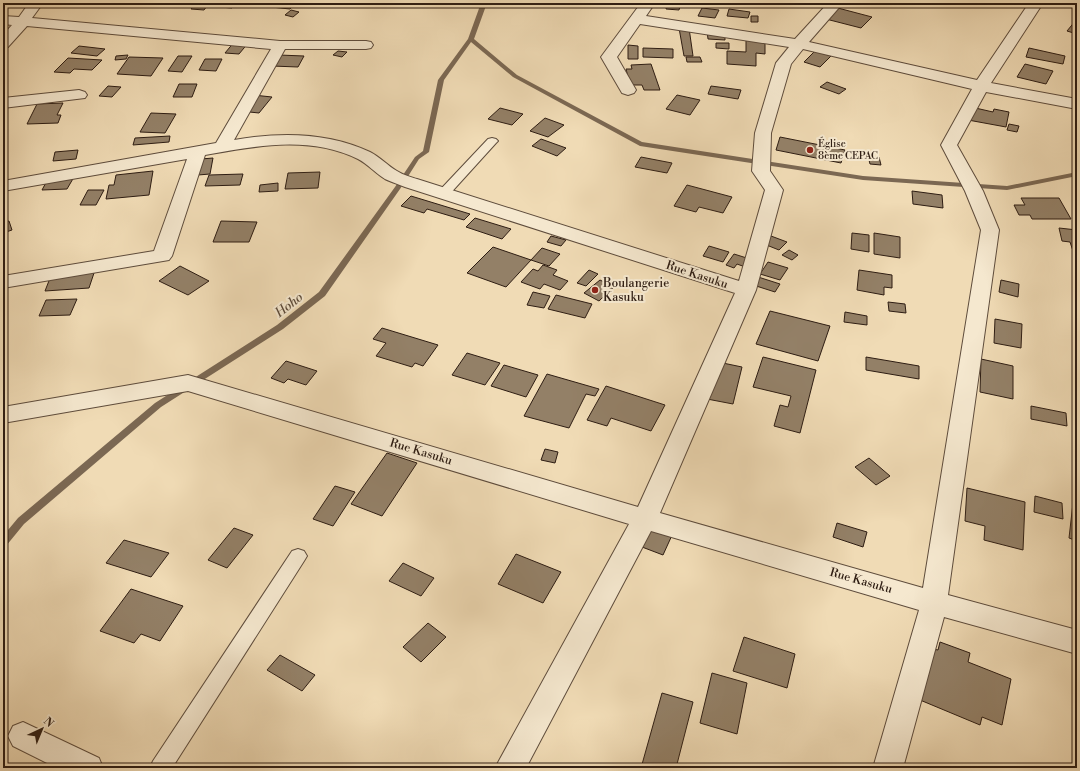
<svg xmlns="http://www.w3.org/2000/svg" width="1080" height="771" viewBox="0 0 1080 771" font-family="'Libre Bodoni',serif">
	<rect width="100%" height="100%" fill="#f0dbb5"/>
	<filter id="stains"><feTurbulence type="fractalNoise" baseFrequency=".005" numOctaves="4"/><feColorMatrix values="0 0 0 0 .2 0 0 0 0 .09 0 0 0 0 .02 0 0 0 .5 -.17"/></filter>
	<radialGradient id="worn" r=".72"><stop offset=".6" stop-color="#630" stop-opacity="0"/><stop offset="1" stop-color="#630" stop-opacity=".3"/></radialGradient>
	<g fill="none" stroke-linecap="round" stroke-linejoin="round">
		<!-- stream -->
		<path fill="#7b6853" fill-rule="evenodd" d="M481,3H487L474,39L517,75L642,142L863,176L1007,186L1077,172V176L1007,190L863,180L640,146L513,77L471,42L444,80L429,152L419,159L400,189L325,296L283,329L161,407L24,524L6,546L3,547V536L18,518L155,403L277,325L319,292L395,187L415,157L423,151L438,80L468,39Z"/>
	</g>
	<!-- building -->
	<path fill="#938067" stroke="#2e1d13" d="M72,3H112L109,5L95,3L92,6Z
		M196,3H236L232,8L207,6L204,10L191,9Z
		M274,3H296L290,9L271,7Z
		M667,3H681L679,10L666,9Z
		M834,7L872,17L861,28L822,18Z
		M702,8L719,10L715,18L698,16Z
		M729,9L750,12L748,18L727,16Z
		M291,10L299,12L293,17L285,15Z
		M751,16H758V22H751Z
		M1076,20H1077V34L1067,31Z
		M679,28H689L693,56H684Z
		M707,31L725,32V40L708,39Z
		M746,37L765,38V54L756,53V66L727,64V51L746,52Z
		M235,41L249,42L239,54L225,53Z
		M716,43H729V49L716,48Z
		M628,45L638,46V59H628Z
		M79,46L105,49L97,56L71,53Z
		M643,48L673,49V58L643,57Z
		M1029,48L1065,56L1063,64L1026,57Z
		M338,51L347,52L342,57L333,55Z
		M815,51L831,56L820,67L804,62Z
		M128,55L126,59L115,60L116,56Z
		M279,55L304,56L298,67L272,66Z
		M178,56H192L182,72L168,71Z
		M129,57L163,58L151,76L117,74Z
		M686,57H700L702,62H687Z
		M68,58L102,60L92,70L74,69L70,73L54,72Z
		M205,59H222L216,71L199,70Z
		M651,64L660,90H644L642,85H630L626,69H632L631,65Z
		M1025,64L1053,71L1046,84L1017,77Z
		M827,82L846,89L839,94L820,87Z
		M179,84H197L192,97H173Z
		M108,86L121,87L112,97L99,96Z
		M711,86L741,90L738,99L708,94Z
		M253,95L272,97L259,113L240,111Z
		M677,95L700,100L690,115L666,109Z
		M63,103L57,115H61L58,123L27,124L37,104Z
		M971,107L993,112L994,109L1009,112L1006,127L968,120Z
		M500,108L523,114L512,125L488,119Z
		M1074,112H1077V129H1074Z
		M151,113L176,114L165,133L140,132Z
		M545,118L564,125L548,137L530,131Z
		M1009,124L1019,126L1017,132L1007,130Z
		M170,136L169,142L133,145L135,138Z
		M780,137L845,150L841,163L776,150Z
		M541,139L566,148L557,156L532,146Z
		M78,150L76,159L53,161L55,152Z
		M868,156L879,157L881,165L870,164Z
		M641,157L672,163L667,173L635,167Z
		M213,158L210,174L198,175L201,159Z
		M153,171L149,195L106,199L109,185H114L116,175Z
		M320,172L318,188L285,189L288,173Z
		M243,174L240,185L205,186L209,175Z
		M49,177H74L67,189L42,190Z
		M278,183V191L259,192L260,185Z
		M687,185L732,197L723,213L699,207L696,212L674,206Z
		M88,190H104L96,205H80Z
		M912,191L942,195L943,208L913,204Z
		M411,196L470,214L464,220L427,209L424,213L401,206Z
		M1021,198H1059L1071,219H1032L1030,215H1019L1014,205H1025Z
		M475,218L511,229L502,239L466,227Z
		M9,221L12,230L3,233V222Z
		M221,221L257,222L249,242H213Z
		M1059,228L1077,230V252L1073,251L1070,242L1062,241Z
		M852,233L869,235V252L851,249Z
		M874,233L900,237V258L874,254Z
		M551,236L566,240L561,246L547,242Z
		M771,236L787,242L779,250L764,244Z
		M709,246L729,252L723,262L703,256Z
		M493,247L531,260L506,287L467,273Z
		M542,248L560,254L549,266L531,260Z
		M789,250L798,255L792,260L782,255Z
		M734,254L753,260L748,268L737,264L734,268L726,265Z
		M768,262L788,268L780,280L760,274Z
		M543,265L557,270L553,275L568,281L560,290L544,284L540,289L521,282L533,269L538,271Z
		M180,266L209,281L188,295L159,281Z
		M95,270L89,288L45,291L52,273Z
		M589,270L598,274L586,286L577,283Z
		M859,270L892,275V288L884,287V295L857,290Z
		M755,276L780,284L775,292L750,284Z
		M600,280L614,287L599,301L584,293Z
		M1001,280L1019,284L1018,297L999,292Z
		M533,292L550,296L544,308L527,305Z
		M556,295L592,304L585,318L548,309Z
		M77,299L70,315L39,316L46,300Z
		M888,302L905,304L906,313L889,311Z
		M770,311L830,326L818,361L756,344Z
		M845,312L867,316V325L844,322Z
		M995,319L1022,324L1021,348L994,343Z
		M382,328L438,345L423,366L415,363L412,367L376,356L386,343L373,339Z
		M467,353L500,363L485,385L452,375Z
		M763,357L816,370L800,433L774,426L780,405L788,407L791,396L753,387Z
		M866,357L919,366V379L866,370Z
		M981,359L1013,366V399L980,392Z
		M286,361L317,371L306,385L288,379L284,383L271,378Z
		M718,362L742,367L733,404L707,399Z
		M504,365L538,375L526,397L491,386Z
		M547,374L599,389L595,396L586,394L569,428L524,416Z
		M606,386L665,405L651,431L611,418L607,426L587,420Z
		M1031,406L1066,413L1067,426L1031,419Z
		M545,449L558,452L555,463L541,460Z
		M387,453L417,463L382,516L351,504Z
		M869,458L890,476L876,485L855,467Z
		M335,486L355,492L333,526L313,519Z
		M967,488L1025,502L1023,550L984,540L985,526L965,521Z
		M1035,496L1062,503L1063,519L1034,512Z
		M1073,503L1077,504V541L1069,538Z
		M837,523L867,532L863,547L833,537Z
		M652,526L673,533L663,555L642,547Z
		M234,528L253,535L227,568L208,560Z
		M124,540L169,553L151,577L106,563Z
		M516,554L561,572L543,603L498,584Z
		M403,563L434,578L421,596L389,581Z
		M131,589L183,606L160,641L141,634L134,643L100,631Z
		M428,623L446,637L421,662L403,647Z
		M744,637L795,654L787,688L733,671Z
		M940,642L970,653L968,662L1011,679L1002,725L982,717L980,725L920,700L933,649L938,650Z
		M280,655L315,675L302,691L267,670Z
		M712,673L747,683L737,734L700,723Z
		M662,693L693,702L676,768H641Z"/>
	<g fill="none" stroke-linecap="round" stroke-linejoin="round">
		<defs>
			<path id="service" d="M492,138L496,139L498,141L496,143L447,197H439L437,194L439,191L488,139Z
				M298,549L304,551L307,556L304,561L172,768H150L153,761L292,551Z"/>
			<path id="minor" d="M29,3H43L32,18L280,41H366L371,42L373,45L371,48L366,49H285L234,140C279,132 328,132 370,152C380,157 388,166 397,171C403,175 411,177 417,179L739,281L765,190L752,171L755,133L776,63L789,47L640,24L617,57L636,90L634,93L628,95L622,93L601,57L641,3H655L646,16L795,39L828,3H843L809,42L977,80L1029,3H1043L991,83L1077,99V109L986,92L957,145L983,191L999,230L948,595L1077,630V654L944,617L903,768H873L919,610L651,531L526,768H495L629,524L188,391L3,423V407L188,375L638,507L735,293L405,187C398,184 391,182 385,179C375,173 368,164 358,159C309,135 256,146 205,155L172,256L169,260L3,288V276L154,251L187,159L3,191V181L216,143L271,49L27,26L8,47L3,48V35L12,25L3,24V16L19,17ZM803,49L972,89L941,145L965,191L981,230L923,588L660,513L756,290L783,190L770,171L771,133L791,64Z
				M79,90L85,92L87,95L85,98L3,108V98Z
				M23,722L99,758L103,768H57L13,746L8,736L13,726Z"/>
		</defs>
		<!-- service casing -->
		<use href="#service" stroke="#5e4c3c" stroke-width="2"/>
		<!-- minor casing -->
		<use href="#minor" stroke="#5e4c3c" stroke-width="2"/>
		<!-- service -->
		<use href="#service" fill="#f5e8cf" fill-rule="evenodd"/>
		<!-- minor -->
		<use href="#minor" fill="#f5e8cf" fill-rule="evenodd"/>
	</g>
	<!-- markers -->
	<g fill="#8f2418" stroke="#f5e8cf" stroke-width="1.5">
		<circle cx="810" cy="150" r="4"/>
		<circle cx="595" cy="290" r="4"/>
	</g>
	<g text-anchor="middle" dominant-baseline="central" stroke-width="4" stroke-linejoin="round" paint-order="stroke">
		<!-- far-poi labels -->
		<g font-size="10" fill="#2e1d13" stroke="#f5e8cf" text-anchor="start">
			<text x="818" y="144">Église<tspan x="818" dy="12">8ème CEPAC</tspan></text>
		</g>
		<!-- street labels -->
		<g font-size="12" fill="#2e1d13" stroke="#f5e8cf">
			<text transform="translate(697 275) rotate(18)">Rue Kasuku</text>
			<text transform="translate(421 452) rotate(17)">Rue Kasuku</text>
			<text transform="translate(861 581) rotate(16)">Rue Kasuku</text>
		</g>
		<!-- poi labels -->
		<g font-size="12" fill="#2e1d13" stroke="#f5e8cf" text-anchor="start">
			<text x="603" y="283">Boulangerie<tspan x="603" dy="14">Kasuku</tspan></text>
		</g>
		<!-- water labels -->
		<g font-size="13" font-style="italic" fill="#5b4938" stroke="#f5e8cf">
			<text transform="translate(289 305) rotate(-38)">Hoho</text>
		</g>
	</g>
	<!-- margin -->
	<rect width="1080" height="771" fill="none" stroke="#f0dbb5" stroke-width="16"/>
	<rect x="4" y="4" width="1072" height="763" fill="none" stroke="#2e1d13" stroke-width="2"/>
	<rect x="8" y="8" width="1064" height="755" fill="none" stroke="#2e1d13"/>
	<!-- north arrow -->
	<g transform="translate(42 729) rotate(44)" stroke="#f5e8cf" stroke-width="3" paint-order="stroke">
	<path d="M0-3L7 15L0 10L-7 15Z" fill="#2e1d13"/>
	<text y="-6" font-size="11" font-weight="bold" text-anchor="middle" fill="#2e1d13">N</text>
	</g>
	<rect width="100%" height="100%" filter="url(#stains)"/>
	<rect width="100%" height="100%" fill="url(#worn)"/>
</svg>
